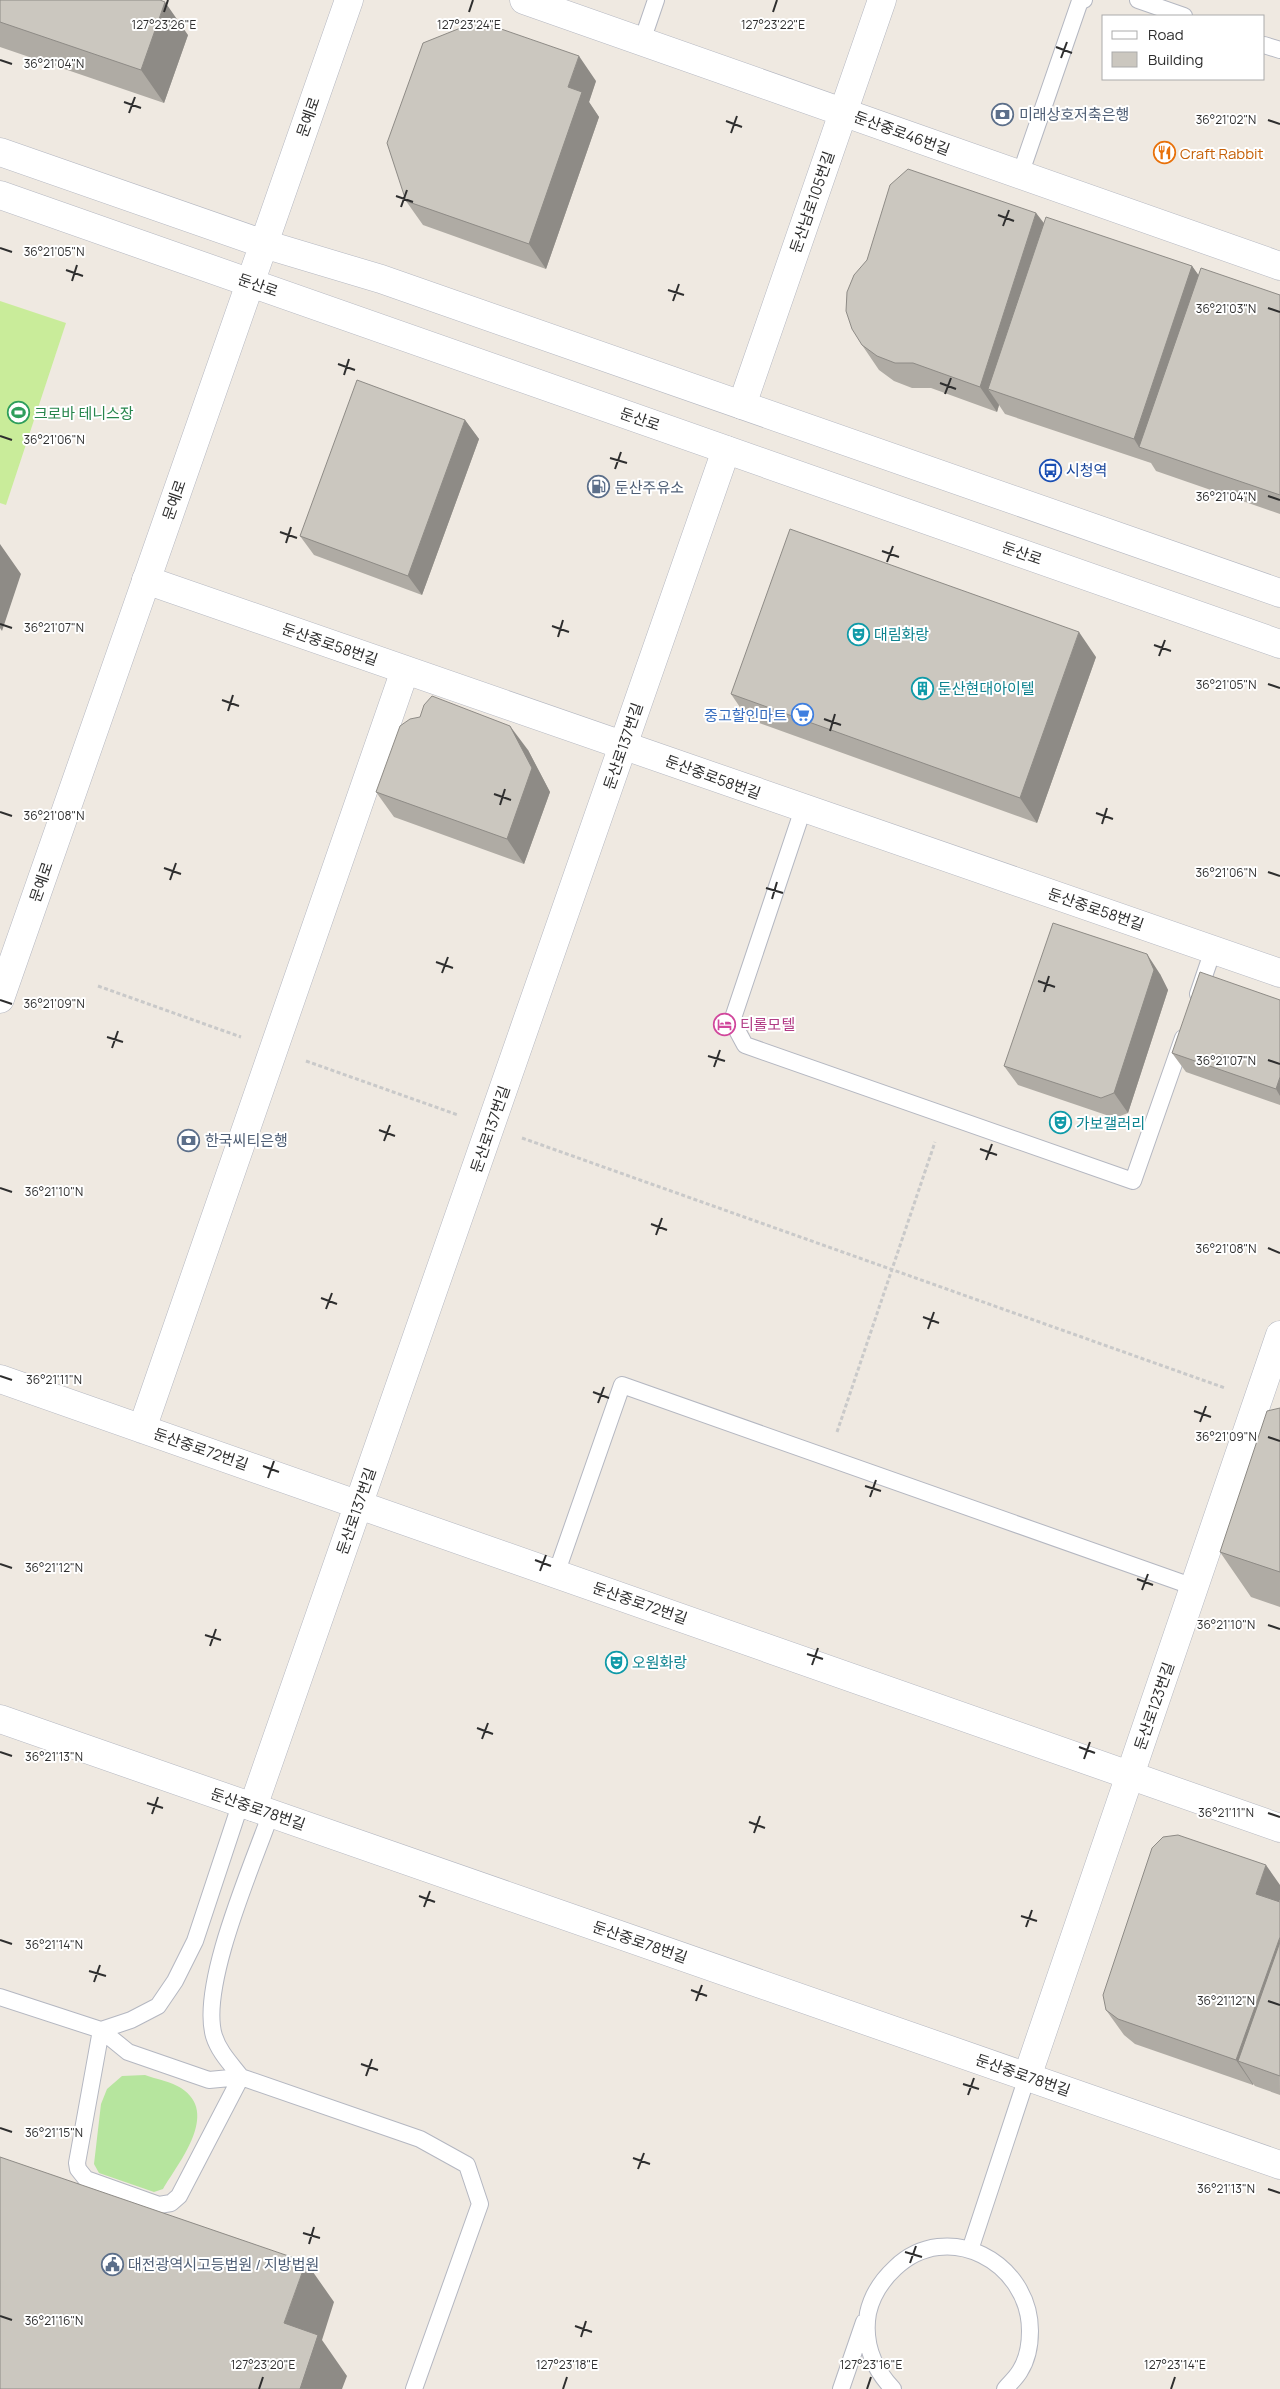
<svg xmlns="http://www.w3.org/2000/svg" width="1280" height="2389" viewBox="0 0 1280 2389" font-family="Manrope,'Noto Sans KR',sans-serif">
	<rect width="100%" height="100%" fill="#efe9e1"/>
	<!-- grass -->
	<path fill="#b6e59e" d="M145,2075C156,2079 172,2082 181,2088C220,2113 179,2162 163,2189L154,2192L99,2173L94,2164L101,2104L107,2089L122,2076Z"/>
	<!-- pitch -->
	<path fill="#c9ec9a" d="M0,301L66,323L6,505L0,503Z"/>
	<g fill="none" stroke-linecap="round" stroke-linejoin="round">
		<defs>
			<path id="lane" d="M1138,0L1184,16
				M642,41L656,0
				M1264,45L1280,50
				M1020,175L1080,1L1084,0
				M803,809L732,1021L745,1045L1133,1181L1183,1038
				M1198,994L1213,950
				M556,1574L622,1385L1194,1587
				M241,1802L195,1941L175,1981L158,2006L131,2020L101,2030L77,2163L78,2169L86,2179L159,2205L171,2203L179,2196L241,2077C231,2064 219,2052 214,2036C199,1986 253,1864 271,1813
				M0,1997L101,2030L128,2052L209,2080L241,2077L420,2139L467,2165L480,2204L414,2389
				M970,2250L1027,2077
				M841,2389L864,2322
				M893,2389C873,2368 863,2342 868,2313C872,2295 881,2281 895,2268C947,2218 1030,2262 1030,2331C1030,2344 1027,2360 1020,2371C1016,2378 1010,2383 1005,2389"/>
			<path id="street" d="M524,0L1280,266
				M742,405L882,0
				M146,580L1280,973
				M0,1379L1280,1828
				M142,1429L405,670
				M253,1807L726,450
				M1027,2077L1280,1335"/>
			<path id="secondary" d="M0,152L264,244L381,279L1280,593
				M0,195L1280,644
				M0,999L349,0
				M0,1719L1280,2165"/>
		</defs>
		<!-- lane casing -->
		<use href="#lane" stroke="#b4b7c1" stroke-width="18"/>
		<!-- street casing -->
		<use href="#street" stroke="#b4b7c1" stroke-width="29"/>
		<!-- secondary casing -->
		<use href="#secondary" stroke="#b4b7c1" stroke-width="29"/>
		<!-- path -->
		<path stroke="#c9c9c9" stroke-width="3" stroke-dasharray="4 2.5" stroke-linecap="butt" d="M98,986L241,1037
			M306,1061L458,1115
			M522,1138L1225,1388
			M837,1432L935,1142"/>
		<!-- lane -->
		<use href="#lane" stroke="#fff" stroke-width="16"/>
		<!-- street -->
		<use href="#street" stroke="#fff" stroke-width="28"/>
		<!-- secondary -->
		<use href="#secondary" stroke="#fff" stroke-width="28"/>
	</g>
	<!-- wall -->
	<path fill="#afaba4" d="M0,0L188,35L164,103L0,47Z
		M596,81L589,102L599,117L546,269L423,225L406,201Z
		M1036,213L1044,223L1192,266L1198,275L1280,295V514L1156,471L1151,463L1005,414L999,405L997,412L931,388H912L894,381L879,370L862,345Z
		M465,420L479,439L422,595L314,555L300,536Z
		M1096,657L1037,823L748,719L731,694Z
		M420,717L528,750L550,792L524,864L394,817L376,792Z
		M1160,974L1168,990L1128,1113L1115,1118L1018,1085L1004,1066Z
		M1280,1000V1105L1186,1072L1172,1053Z
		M1280,1408V1607L1251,1597L1220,1552Z
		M1279,1902L1280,2095L1255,2086L1253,2084V2085L1135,2044L1124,2035L1106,2010Z"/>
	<!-- shaded-wall -->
	<path fill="#8e8b86" d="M165,2L188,35L164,103L141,70Z
		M579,56L596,81L589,102L599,117L546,269L529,244L568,87Z
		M1036,213L1054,237L988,389L999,405L997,412L980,387Z
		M1192,266L1210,291L1139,447L1134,439Z
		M465,420L479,439L422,595L408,576Z
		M0,544L21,574L2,631L0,628Z
		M1079,632L1096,657L1037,823L1020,798Z
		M510,726L528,750L550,792L524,864L507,839Z
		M1147,954L1160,974L1168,990L1128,1113L1114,1093Z
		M1280,1077V1096L1276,1089Z
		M1266,1865L1280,1885V1900L1274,1918L1256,1894Z
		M1280,1937V2010L1238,2061L1253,2084V2085L1236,2060Z
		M306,2262L334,2302L322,2340L347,2376L342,2389H300L284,2323Z"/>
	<!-- building -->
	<path fill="#cbc7bf" stroke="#8e8b86" d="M0,0H160L165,2L141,70L0,22Z
		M478,21L579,56L568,87L582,92L529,244L406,201L387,143L423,43Z
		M908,169L1036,213L980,387L913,363H895L877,356L862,345L852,329L846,311L847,292L854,275L867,260L890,185Z
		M1046,217L1192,266L1134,439L988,389Z
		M1201,268L1280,295V495L1139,447Z
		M357,380L465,420L408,576L300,536Z
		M790,529L1079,632L1020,798L731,694Z
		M432,696L510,726L532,768L507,839L376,792L400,726L410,719L420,717L424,705Z
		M1053,923L1147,954L1154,970L1114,1093L1101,1098L1004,1066Z
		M1200,972L1280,1000V1077L1276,1089L1172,1053Z
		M1280,1408V1572L1220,1552L1267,1411Z
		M1178,1835L1266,1865L1256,1894L1280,1902V1937L1236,2060L1118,2019L1106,2010L1103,1995L1152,1848L1163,1837Z
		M1280,1942V2076L1238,2061Z
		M0,2157L306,2262L284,2323L318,2335L300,2389H0Z"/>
	<!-- ticks -->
	<path fill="none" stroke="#2e2e2e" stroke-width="2" d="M164,12L168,0M469,12L473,0M773,12L777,0M1056,47L1072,53M1061,58L1067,42M0,60L12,64M124,102L141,108M129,113L135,97M1268,120L1280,124M726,121L742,127M731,133L737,116M396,196L413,202M401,207L407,190M998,215L1014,221M1003,226L1009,210M0,248L12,252M66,270L83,276M72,281L77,265M668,290L684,295M673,301L679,284M1268,308L1280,312M338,364L355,370M344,375L349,359M940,383L956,389M945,394L951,378M0,436L12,440M610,458L627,463M615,469L621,452M1268,496L1280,500M280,532L297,538M286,543L291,527M882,551L899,557M887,562L893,546M0,624L12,628M552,626L569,632M558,637L563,620M1154,645L1171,651M1159,656L1165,640M1268,684L1280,688M222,700L239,706M228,711L233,695M824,719L841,725M830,731L835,714M494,794L511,800M500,805L505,789M0,812L12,816M1096,813L1113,819M1102,824L1107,808M164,868L181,874M1268,872L1280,876M170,880L176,863M766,888L783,893M772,899L777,882M436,962L453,968M442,973L448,957M1038,981L1055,987M1044,992L1049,976M0,1000L12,1004M107,1037L123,1042M112,1048L118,1031M708,1056L725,1061M1268,1060L1280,1064M714,1067L720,1050M379,1130L395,1136M384,1141L390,1125M980,1149L997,1155M986,1160L992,1144M0,1188L12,1192M651,1224L667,1230M656,1235L662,1218M1268,1248L1280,1253M321,1298L337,1304M326,1309L332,1293M923,1317L939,1323M928,1329L934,1312M0,1376L12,1380M593,1392L609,1398M598,1403L604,1387M1194,1411L1211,1417M1200,1422L1206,1406M1268,1437L1280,1441M263,1466L279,1472M268,1478L274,1461M865,1486L881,1491M870,1497L876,1480M535,1560L551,1566M0,1564L12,1568M540,1571L546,1555M1137,1579L1153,1585M1142,1590L1148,1574M1268,1625L1280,1629M205,1635L221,1640M210,1646L216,1629M807,1654L823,1659M812,1665L818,1648M477,1728L493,1734M482,1739L488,1723M1079,1747L1095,1753M0,1752L12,1756M1084,1759L1090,1742M147,1803L163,1808M1268,1813L1280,1817M152,1814L158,1797M749,1822L765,1828M754,1833L760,1816M419,1896L435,1902M424,1907L430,1891M1021,1916L1037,1921M1026,1927L1032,1910M0,1940L12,1944M89,1971L106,1976M94,1982L100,1965M691,1990L707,1996M696,2001L702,1985M1268,2001L1280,2005M361,2064L378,2070M366,2076L372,2059M963,2084L979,2089M968,2095L974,2078M0,2128L12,2132M633,2158L650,2164M638,2169L644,2153M1268,2189L1280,2193M303,2233L320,2238M309,2244L314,2227M905,2252L922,2257M910,2263L916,2246M0,2316L12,2320M575,2326L592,2332M581,2337L586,2321M259,2389L263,2377M563,2389L567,2377M867,2389L871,2377M1171,2389L1175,2377"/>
	<!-- icons -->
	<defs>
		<symbol id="bank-ring" viewBox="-11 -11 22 22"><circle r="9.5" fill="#fff" stroke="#5c6f8a" stroke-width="1.5"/><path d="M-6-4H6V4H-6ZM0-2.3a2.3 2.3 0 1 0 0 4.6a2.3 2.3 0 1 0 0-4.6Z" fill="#5c6f8a"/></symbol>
		<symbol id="restaurant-ring" viewBox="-11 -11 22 22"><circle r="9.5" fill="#fff" stroke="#e8710a" stroke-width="1.5"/><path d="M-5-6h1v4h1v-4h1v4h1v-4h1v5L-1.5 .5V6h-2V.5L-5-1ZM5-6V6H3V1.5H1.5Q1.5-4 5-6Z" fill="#e8710a"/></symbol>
		<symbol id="stadium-ring" viewBox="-11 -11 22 22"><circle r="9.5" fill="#fff" stroke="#2e9e5b" stroke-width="1.5"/><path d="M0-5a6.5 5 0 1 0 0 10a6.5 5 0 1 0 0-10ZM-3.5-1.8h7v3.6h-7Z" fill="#2e9e5b"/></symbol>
		<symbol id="bus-ring" viewBox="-11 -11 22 22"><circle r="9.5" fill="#fff" stroke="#1a4fb4" stroke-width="1.5"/><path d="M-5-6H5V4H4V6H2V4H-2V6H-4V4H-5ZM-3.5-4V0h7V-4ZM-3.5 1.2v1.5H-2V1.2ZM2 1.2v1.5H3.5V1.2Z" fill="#1a4fb4"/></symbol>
		<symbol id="fuel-ring" viewBox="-11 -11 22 22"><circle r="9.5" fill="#fff" stroke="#5c6f8a" stroke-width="1.5"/><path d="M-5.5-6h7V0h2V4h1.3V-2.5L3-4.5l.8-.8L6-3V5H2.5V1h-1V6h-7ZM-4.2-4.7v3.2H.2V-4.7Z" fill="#5c6f8a"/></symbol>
		<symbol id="theatre-ring" viewBox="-11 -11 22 22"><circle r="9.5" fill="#fff" stroke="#0f9aa8" stroke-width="1.5"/><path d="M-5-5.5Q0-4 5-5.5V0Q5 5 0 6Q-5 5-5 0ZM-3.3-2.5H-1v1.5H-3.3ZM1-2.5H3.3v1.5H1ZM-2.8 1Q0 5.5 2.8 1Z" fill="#0f9aa8"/></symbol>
		<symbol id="building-ring" viewBox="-11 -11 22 22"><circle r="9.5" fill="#fff" stroke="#0f9aa8" stroke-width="1.5"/><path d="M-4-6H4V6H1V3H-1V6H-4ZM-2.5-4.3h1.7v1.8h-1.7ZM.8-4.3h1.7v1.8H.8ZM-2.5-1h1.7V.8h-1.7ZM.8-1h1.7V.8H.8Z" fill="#0f9aa8"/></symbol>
		<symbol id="supermarket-ring" viewBox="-11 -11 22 22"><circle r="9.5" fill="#fff" stroke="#3f7fe0" stroke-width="1.5"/><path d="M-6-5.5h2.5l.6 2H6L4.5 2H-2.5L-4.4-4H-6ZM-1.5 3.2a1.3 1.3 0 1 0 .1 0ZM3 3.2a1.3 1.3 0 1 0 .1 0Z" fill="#3f7fe0"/></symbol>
		<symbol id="hotel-ring" viewBox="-11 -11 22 22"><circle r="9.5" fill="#fff" stroke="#d1479c" stroke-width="1.5"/><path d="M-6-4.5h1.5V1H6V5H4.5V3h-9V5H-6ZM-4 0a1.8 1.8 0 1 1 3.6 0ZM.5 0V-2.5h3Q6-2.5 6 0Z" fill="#d1479c"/></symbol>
		<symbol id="civic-ring" viewBox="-11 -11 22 22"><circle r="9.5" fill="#fff" stroke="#5c6f8a" stroke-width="1.5"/><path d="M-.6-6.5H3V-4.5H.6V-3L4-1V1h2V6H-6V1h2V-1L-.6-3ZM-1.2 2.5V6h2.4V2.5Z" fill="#5c6f8a"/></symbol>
	</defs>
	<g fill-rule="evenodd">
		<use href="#bank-ring" x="990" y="102" width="25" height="25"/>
		<use href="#restaurant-ring" x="1152" y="140" width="25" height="25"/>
		<use href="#stadium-ring" x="6" y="400" width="25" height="25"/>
		<use href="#bus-ring" x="1038" y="458" width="25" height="25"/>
		<use href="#fuel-ring" x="586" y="474" width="25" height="25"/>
		<use href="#theatre-ring" x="846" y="622" width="25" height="25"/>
		<use href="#building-ring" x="910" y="676" width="25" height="25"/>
		<use href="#supermarket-ring" x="790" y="702" width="25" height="25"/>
		<use href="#hotel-ring" x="712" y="1012" width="25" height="25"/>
		<use href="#theatre-ring" x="1048" y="1110" width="25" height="25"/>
		<use href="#bank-ring" x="176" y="1128" width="25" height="25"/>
		<use href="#theatre-ring" x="604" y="1650" width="25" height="25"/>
		<use href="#civic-ring" x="100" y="2252" width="25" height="25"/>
	</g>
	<g text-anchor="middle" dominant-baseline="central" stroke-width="4" stroke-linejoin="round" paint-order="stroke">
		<!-- service labels -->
		<g font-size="15" fill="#4e5e75" stroke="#fff" text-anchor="start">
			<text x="1019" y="114">미래상호저축은행</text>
			<text x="615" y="487">둔산주유소</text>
			<text x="205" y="1140">한국씨티은행</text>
			<text x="128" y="2264">대전광역시고등법원 / 지방법원</text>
		</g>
		<!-- street labels -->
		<g font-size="15" fill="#2e2e2e" stroke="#fff">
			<text transform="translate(308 117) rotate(-71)">문예로</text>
			<text transform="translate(902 133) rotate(20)">둔산중로46번길</text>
			<text transform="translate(812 202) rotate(-71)">둔산남로105번길</text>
			<text transform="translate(258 285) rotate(19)">둔산로</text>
			<text transform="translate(640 419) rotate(19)">둔산로</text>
			<text transform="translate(174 500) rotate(-71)">문예로</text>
			<text transform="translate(1022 553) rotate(19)">둔산로</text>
			<text transform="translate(330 644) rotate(19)">둔산중로58번길</text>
			<text transform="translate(623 746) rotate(-71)">둔산로137번길</text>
			<text transform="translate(713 777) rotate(20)">둔산중로58번길</text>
			<text transform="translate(41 882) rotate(-71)">문예로</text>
			<text transform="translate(1096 909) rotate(19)">둔산중로58번길</text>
			<text transform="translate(490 1129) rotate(-71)">둔산로137번길</text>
			<text transform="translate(201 1449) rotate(19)">둔산중로72번길</text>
			<text transform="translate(356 1511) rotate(-71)">둔산로137번길</text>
			<text transform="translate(640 1603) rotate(19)">둔산중로72번길</text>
			<text transform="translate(1154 1706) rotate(-71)">둔산로123번길</text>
			<text transform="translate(258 1809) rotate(19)">둔산중로78번길</text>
			<text transform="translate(640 1942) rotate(19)">둔산중로78번길</text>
			<text transform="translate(1023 2075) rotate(19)">둔산중로78번길</text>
		</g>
		<!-- food labels -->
		<g font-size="15" fill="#c56008" stroke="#fff" text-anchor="start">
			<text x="1180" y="153">Craft Rabbit</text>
		</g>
		<!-- leisure labels -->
		<g font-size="15" fill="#27864d" stroke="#fff" text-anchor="start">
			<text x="34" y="413">크로바 테니스장</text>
		</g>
		<!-- transit labels -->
		<g font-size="15" fill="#164399" stroke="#fff" text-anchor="start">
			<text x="1066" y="470">시청역</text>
		</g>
		<!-- culture labels -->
		<g font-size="15" fill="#0d838f" stroke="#fff" text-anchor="start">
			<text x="874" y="634">대림화랑</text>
			<text x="938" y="688">둔산현대아이텔</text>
			<text x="1076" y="1123">가보갤러리</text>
			<text x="632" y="1662">오원화랑</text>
		</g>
		<!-- shop labels -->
		<g font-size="15" fill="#366cbe" stroke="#fff" text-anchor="end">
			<text x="787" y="715">중고할인마트</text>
		</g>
		<!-- hotel labels -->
		<g font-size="15" fill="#b23c85" stroke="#fff" text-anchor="start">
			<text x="740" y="1024">티롤모텔</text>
		</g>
	</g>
	<g font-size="12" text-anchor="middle" fill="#2e2e2e" stroke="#fff" stroke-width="4" stroke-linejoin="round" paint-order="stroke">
		<text x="164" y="29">127°23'26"E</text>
		<text x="773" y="29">127°23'22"E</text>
		<text x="469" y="29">127°23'24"E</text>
		<text x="54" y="68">36°21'04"N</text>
		<text x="1226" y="124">36°21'02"N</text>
		<text x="54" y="256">36°21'05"N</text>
		<text x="1226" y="313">36°21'03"N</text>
		<text x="54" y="444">36°21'06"N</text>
		<text x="1226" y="501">36°21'04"N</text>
		<text x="54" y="632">36°21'07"N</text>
		<text x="1226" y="689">36°21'05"N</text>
		<text x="54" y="820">36°21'08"N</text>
		<text x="1226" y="877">36°21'06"N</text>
		<text x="54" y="1008">36°21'09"N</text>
		<text x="1226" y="1065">36°21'07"N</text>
		<text x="54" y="1196">36°21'10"N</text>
		<text x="1226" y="1253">36°21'08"N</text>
		<text x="54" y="1384">36°21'11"N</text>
		<text x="1226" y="1441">36°21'09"N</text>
		<text x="54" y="1572">36°21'12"N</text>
		<text x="1226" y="1629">36°21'10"N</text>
		<text x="54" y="1761">36°21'13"N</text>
		<text x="1226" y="1817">36°21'11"N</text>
		<text x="54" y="1949">36°21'14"N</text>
		<text x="1226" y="2005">36°21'12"N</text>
		<text x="54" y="2137">36°21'15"N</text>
		<text x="1226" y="2193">36°21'13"N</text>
		<text x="54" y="2325">36°21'16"N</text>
		<text x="263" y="2369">127°23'20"E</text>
		<text x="567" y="2369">127°23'18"E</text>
		<text x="871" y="2369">127°23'16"E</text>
		<text x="1175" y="2369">127°23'14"E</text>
	</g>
	<!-- legend -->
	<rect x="1102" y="15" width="162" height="65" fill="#ffffff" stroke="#ababab"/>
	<rect x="1112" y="31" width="25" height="8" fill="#ffffff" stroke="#ababab"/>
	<text x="1148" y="40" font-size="15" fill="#2e2e2e">Road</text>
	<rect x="1112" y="52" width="25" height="15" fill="#cbc7bf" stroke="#ababab"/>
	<text x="1148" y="65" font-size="15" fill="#2e2e2e">Building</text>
</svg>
